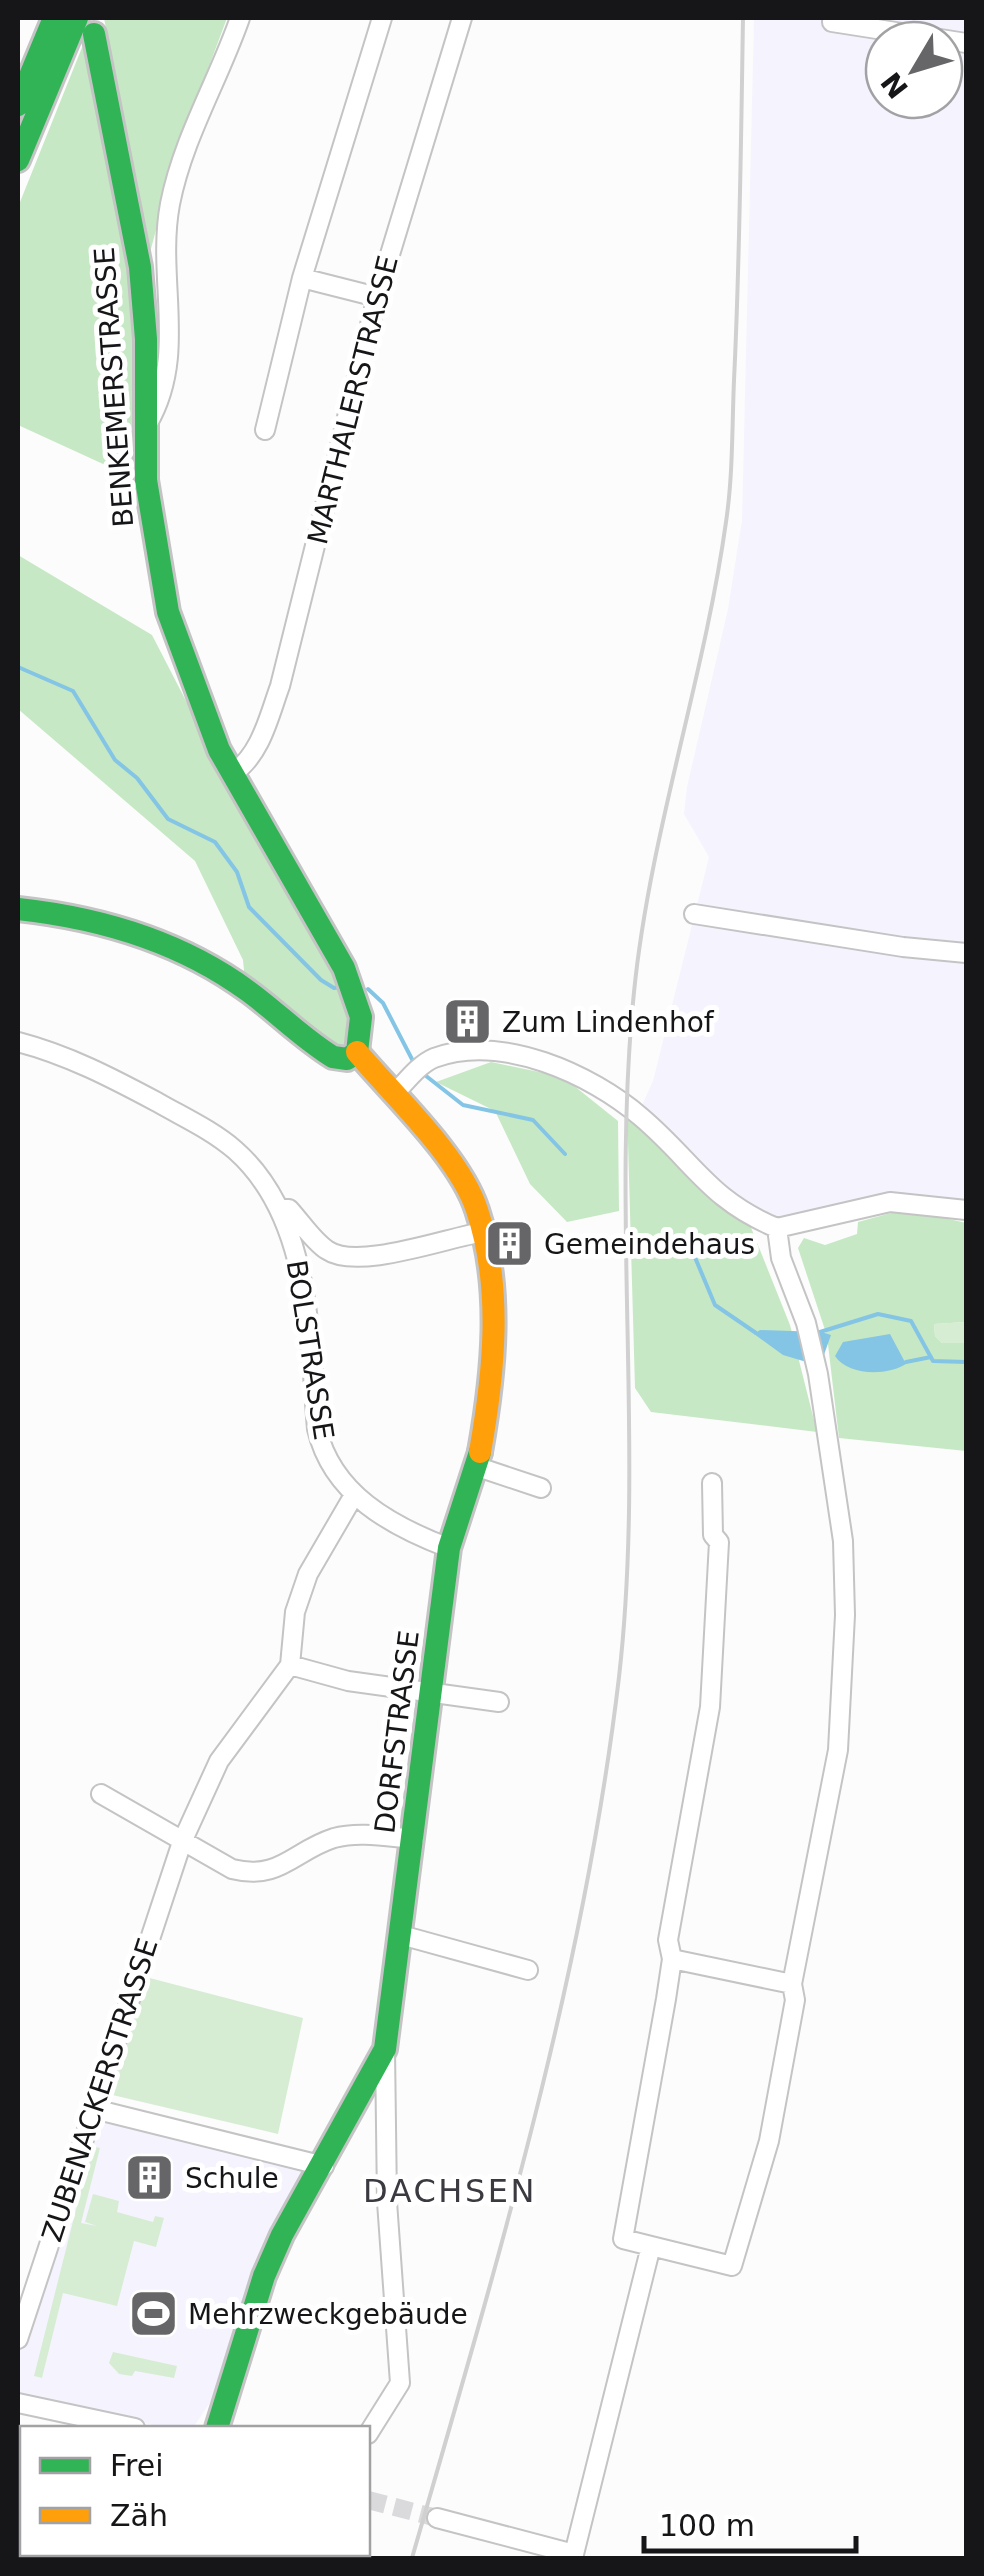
<svg xmlns="http://www.w3.org/2000/svg" width="984" height="2576" viewBox="0 0 984 2576" font-family="'DejaVu Sans',sans-serif">
	<rect width="100%" height="100%" fill="#fcfcfd"/>
	<!-- built -->
	<path fill="#f5f4fe" fill-rule="evenodd" d="M754,18H966V1210L930,1204L777,1228L746,1215L638,1114L653,1081L709,857L684,814L687,787L728,609L742,520ZM884,40H944V100H884Z
		M96,2114L309,2169L272,2230L246,2292L219,2389L193,2428H167L18,2396V2349Z"/>
	<!-- green -->
	<path fill="#d6edd3" d="M966,1322V1343H942L935,1336L934,1324Z
		M142,1976L303,2018L278,2134L104,2093Z
		M92,2146L100,2148L81,2223L97,2226L85,2222L93,2194L119,2201L117,2212L153,2222L155,2216L164,2218L156,2247L134,2241L117,2306L63,2293L42,2378L34,2376Z
		M113,2352L177,2366L174,2378L135,2371L132,2376L119,2374L109,2363Z"/>
	<!-- forest -->
	<path fill="#c7e8c4" d="M104,18H227L177,152L149,256Z
		M85,40L136,300L138,480L18,425V207Z
		M18,555L152,635L233,792L300,903L356,1026L349,1046L333,1049L245,981L243,960L195,861L18,709Z
		M491,1062L563,1077L618,1121L619,1211L567,1222L530,1184L495,1111L436,1082Z
		M627,1107L746,1215L790,1325L817,1432L651,1412L635,1388Z
		M891,1213L928,1214L966,1223V1322L934,1324L935,1336L942,1343H966V1451L839,1438L827,1336L798,1248L804,1238L825,1245L857,1234L858,1222Z"/>
	<!-- water -->
	<path fill="#84c5e5" d="M760,1330L822,1332L831,1335L820,1366L783,1355L754,1334Z
		M890,1334L906,1364C887,1376 848,1376 835,1356L843,1342Z"/>
	<g fill="none" stroke-linecap="round" stroke-linejoin="round">
		<!-- stream -->
		<path stroke="#84c5e5" stroke-width="4" d="M18,667L73,691L115,760L137,778L168,819L215,842L237,872L249,907L321,980L334,988L342,987
			M368,989L383,1003L415,1065
			M421,1072L463,1105L533,1120L565,1154
			M686,1236L715,1305L756,1333
			M820,1332L878,1314L911,1321L933,1361L966,1362
			M906,1362L931,1357"/>
		<!-- street-tunnel -->
		<path stroke="#dad9db" stroke-width="18" stroke-dasharray="18 9" stroke-linecap="butt" d="M368,2500L437,2518"/>
		<defs>
			<path id="street" d="M832,22L966,43
				M302,278L377,297
				M148,423C188,354 156,279 170,204C183,138 218,81 240,18
				M265,430L302,278L382,18
				M232,774C261,755 269,716 280,686L377,297L462,18
				M694,914L903,947L966,953
				M18,1042C68,1055 112,1078 157,1102C183,1117 212,1130 235,1150C311,1217 309,1335 317,1429C332,1494 391,1526 449,1548
				M394,1094C406,1082 418,1065 434,1058C501,1033 591,1074 641,1117C694,1162 709,1200 777,1228
				M280,1209H289C301,1222 313,1241 327,1250C357,1271 446,1238 483,1232
				M777,1228L890,1202L966,1210
				M478,1467L541,1488
				M290,1665L348,1681L499,1702
				M101,1794L232,1869C280,1881 293,1851 334,1838C359,1831 389,1837 414,1839
				M401,1935L528,1970
				M672,1959L792,1984
				M94,2109L324,2166
				M651,2246L732,2266L769,2141L795,2000L792,1984L838,1750L845,1615L843,1541L818,1374L806,1323L781,1258L777,1228
				M18,2339L182,1842L219,1761L290,1665L295,1612L308,1574L354,1495
				M18,2403L135,2428
				M368,2434L400,2383L387,2202L385,2050
				M437,2518L574,2554
				M574,2554L651,2246L623,2239L666,1999L672,1959L668,1940L710,1707L719,1542L713,1535L712,1483
				M210,2558L211,2554"/>
			<path id="fast" d="M94,34L140,267L146,339V480L168,612L219,750L344,968L361,1017L357,1052
				M18,105L54,18
				M18,160L77,18
				M18,909C101,918 180,941 248,991C277,1012 302,1038 333,1057L347,1059L357,1052
				M217,2428L264,2276L282,2235L385,2049L449,1548L480,1452
				M123,2558L127,2554"/>
			<path id="slow" d="M357,1052C393,1095 460,1157 477,1210C503,1288 494,1373 480,1452"/>
		</defs>
		<!-- street casing -->
		<use href="#street" stroke="#c4c4c5" stroke-width="22"/>
		<!-- fast casing -->
		<use href="#fast" stroke="#c4c4c5" stroke-width="28"/>
		<!-- slow casing -->
		<use href="#slow" stroke="#c4c4c5" stroke-width="28"/>
		<!-- street -->
		<use href="#street" stroke="#fff" stroke-width="18"/>
		<!-- fast -->
		<use href="#fast" stroke="#30b455" stroke-width="22"/>
		<!-- slow -->
		<use href="#slow" stroke="#ff9f0a" stroke-width="22"/>
		<!-- rail -->
		<path stroke="#d0d0d1" stroke-width="4" d="M412,2558C495,2270 584,1976 619,1677C645,1450 611,1219 634,992C650,833 704,680 726,522C733,475 732,427 734,380C740,259 741,138 743,18"/>
	</g>
	<!-- icons -->
	<defs>
		<symbol id="building-square" viewBox="-11 -11 22 22"><rect x="-9" y="-9" width="18" height="18" rx="4" fill="#666668" stroke="#fff"/><path d="M-4-6H4V6H1V3H-1V6H-4ZM-2.5-4.3h1.7v1.8h-1.7ZM.8-4.3h1.7v1.8H.8ZM-2.5-1h1.7V.8h-1.7ZM.8-1h1.7V.8H.8Z" fill="#fff"/></symbol>
		<symbol id="stadium-square" viewBox="-11 -11 22 22"><rect x="-9" y="-9" width="18" height="18" rx="4" fill="#666668" stroke="#fff"/><path d="M0-5a6.5 5 0 1 0 0 10a6.5 5 0 1 0 0-10ZM-3.5-1.8h7v3.6h-7Z" fill="#fff"/></symbol>
	</defs>
	<g fill-rule="evenodd">
		<use href="#building-square" x="440" y="994" width="55" height="55"/>
		<use href="#building-square" x="482" y="1216" width="55" height="55"/>
		<use href="#building-square" x="122" y="2150" width="55" height="55"/>
		<use href="#stadium-square" x="126" y="2286" width="55" height="55"/>
	</g>
	<g text-anchor="middle" dominant-baseline="central" stroke-width="10" stroke-linejoin="round" paint-order="stroke">
		<!-- street labels -->
		<g font-size="28" fill="#161518" stroke="#fff">
			<text transform="translate(114 387) rotate(-94)">BENKEMERSTRASSE</text>
			<text transform="translate(353 400) rotate(-76)">MARTHALERSTRASSE</text>
			<text transform="translate(310 1350) rotate(81)">BOLSTRASSE</text>
			<text transform="translate(397 1732) rotate(-83)">DORFSTRASSE</text>
			<text transform="translate(100 2090) rotate(-72)">ZUBENACKERSTRASSE</text>
		</g>
		<!-- poi labels -->
		<g font-size="28" fill="#161518" stroke="#fff" text-anchor="start">
			<text x="502" y="1022">Zum Lindenhof</text>
			<text x="544" y="1244">Gemeindehaus</text>
			<text x="185" y="2178">Schule</text>
			<text x="188" y="2314">Mehrzweckgebäude</text>
		</g>
		<!-- quarter labels -->
		<g font-size="32" letter-spacing="2.5" fill="#3b3a41" stroke="#fff">
			<text x="450" y="2191">DACHSEN</text>
		</g>
	</g>
	<!-- border -->
	<rect width="984" height="2576" fill="none" stroke="#161518" stroke-width="40"/>
	<!-- legend -->
	<rect x="20" y="2426" width="350" height="130" fill="#ffffff" stroke="#a2a1a3" stroke-width="2.5"/>
	<rect x="40" y="2458" width="50" height="15" fill="#30b455" stroke="#a2a1a3" stroke-width="2.5"/>
	<text x="110" y="2476" font-size="30" fill="#161518">Frei</text>
	<rect x="40" y="2508" width="50" height="15" fill="#ff9f0a" stroke="#a2a1a3" stroke-width="2.5"/>
	<text x="110" y="2526" font-size="30" fill="#161518">Zäh</text>
	<!-- north arrow -->
	<g transform="translate(914 70) rotate(232)"><circle r="48" fill="#ffffff" stroke="#a2a1a3" stroke-width="2.5"/>
	<path d="M0-8L18 38L0 25L-18 38Z" fill="#666668"/>
	<text y="-15" font-size="28" font-weight="bold" text-anchor="middle" fill="#161518">N</text>
	</g>
	<!-- scale -->
	<path d="M644 2536v15h212v-15" fill="none" stroke="#161518" stroke-width="5"/>
	<text x="659" y="2536" font-size="30" fill="#161518" stroke="#ffffff" stroke-width="8" paint-order="stroke">100 m</text>
</svg>
